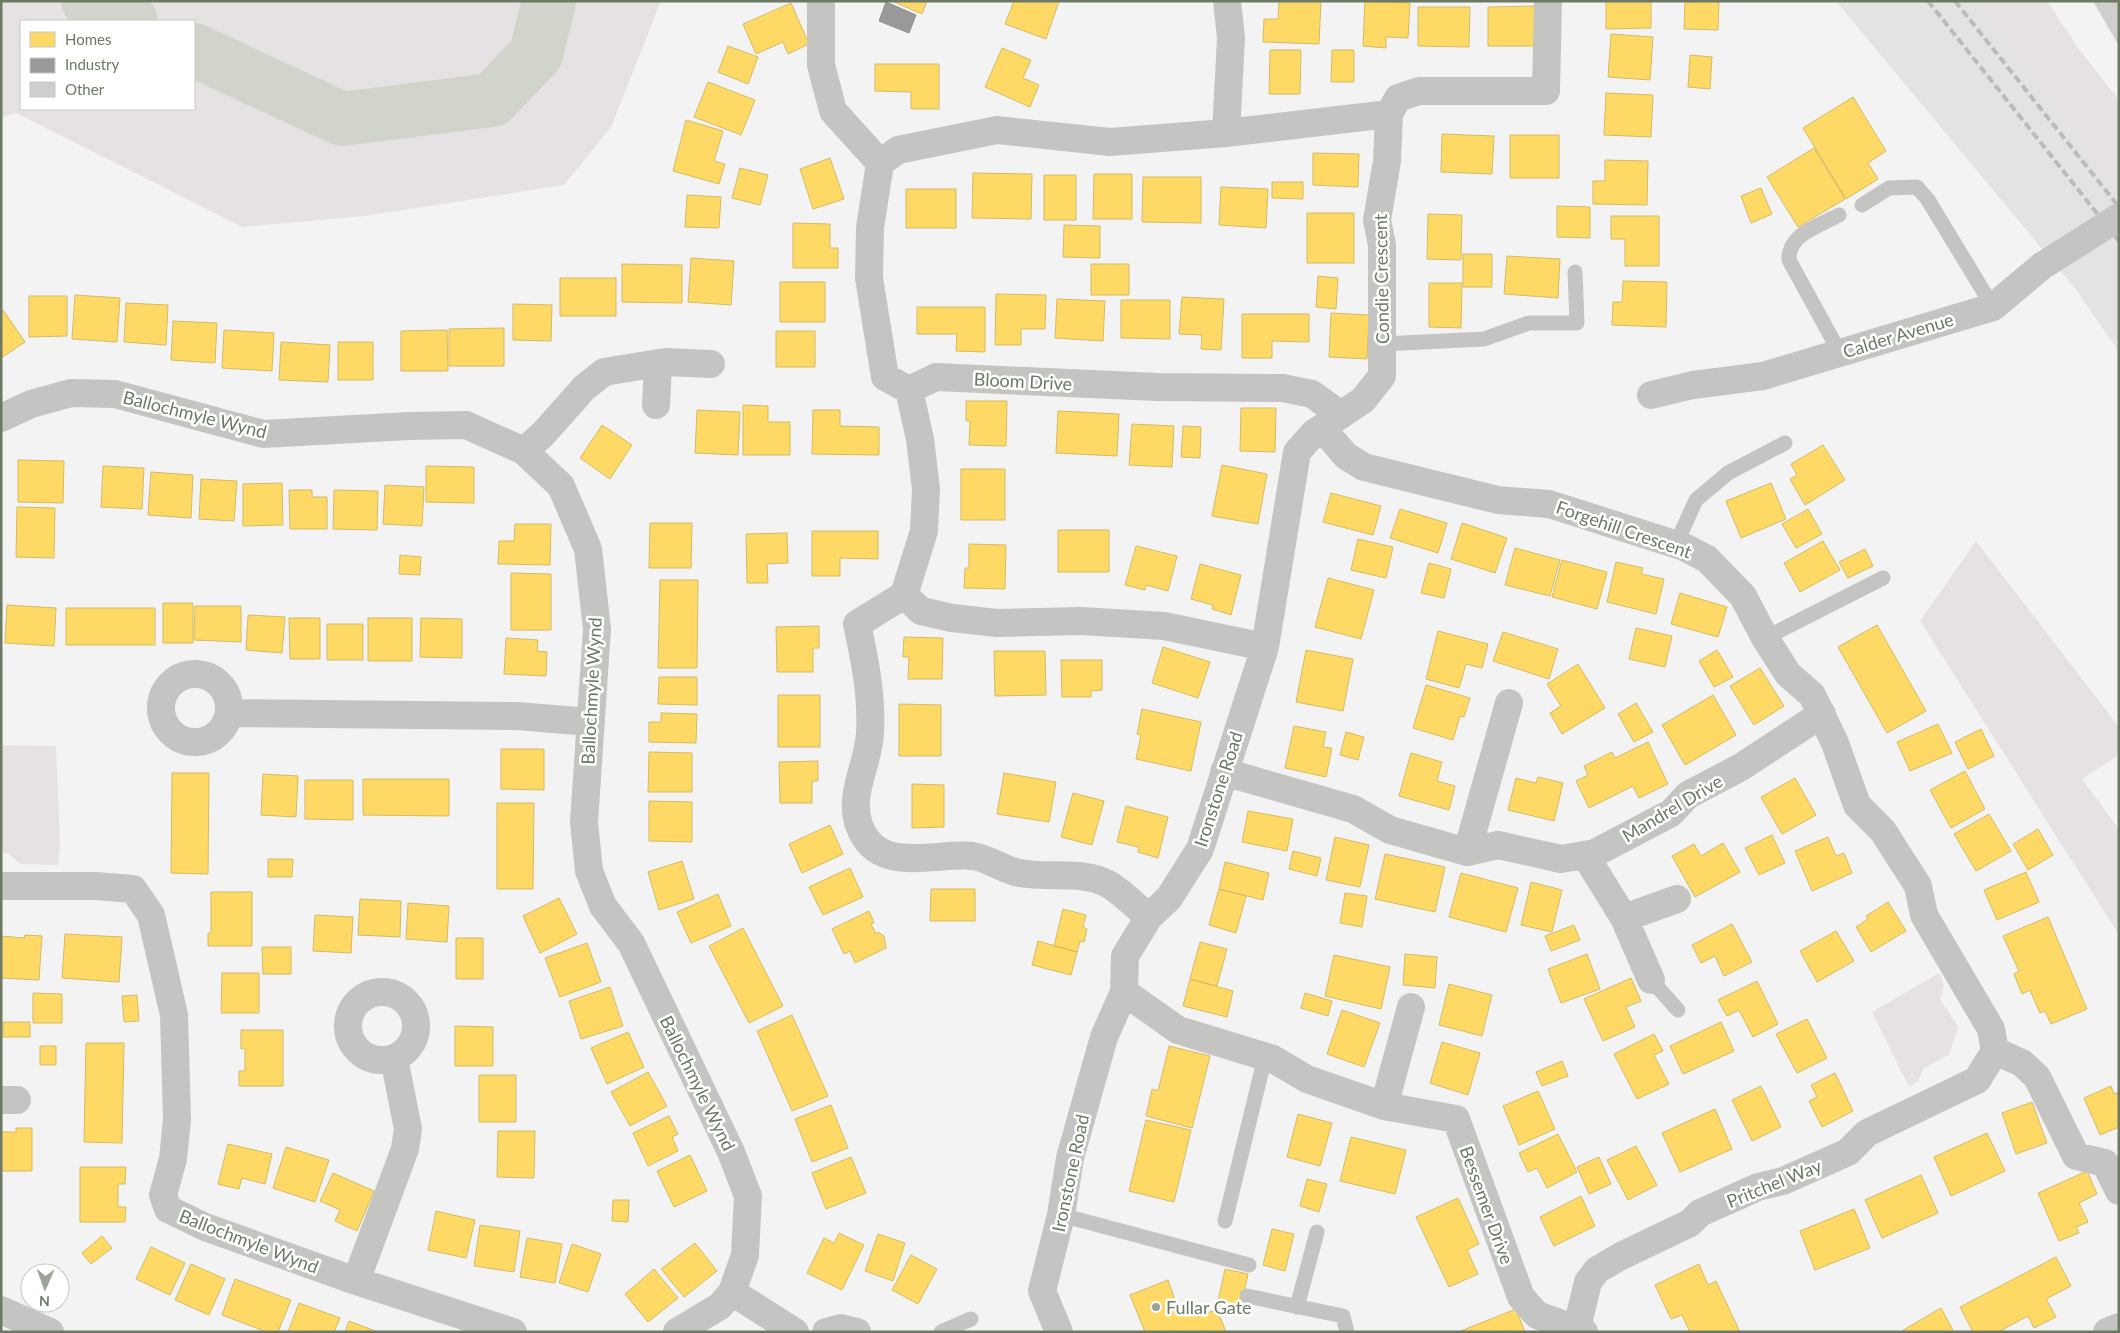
<svg xmlns="http://www.w3.org/2000/svg" width="2120" height="1333" viewBox="0 0 2120 1333" font-family="Lato,sans-serif">
	<rect width="100%" height="100%" fill="#f4f3f4"/>
	<!-- built -->
	<path fill="#e3e3e2" d="M1836,1H1994L2119,143V352L2077,291Z"/>
	<!-- green -->
	<path fill="#e6e2e3" fill-rule="evenodd" d="M1,1H661L611,127L564,185L365,216L242,227L16,113L1,118ZM21,21H194V109H21Z
		M1979,1H2047L2079,49L2119,100V196Z
		M1976,541L2119,727V755L2082,779L2119,829V935L1920,621Z
		M1,745L56,746L60,843L58,865L20,864L8,853H1Z
		M1939,973L1944,985L1940,999L1958,1027L1949,1055L1924,1068L1918,1081L1909,1087L1872,1012Z"/>
	<!-- homes -->
	<path fill="#ffd966" stroke="#d3bc65" d="M892,1H927L922,14Z
		M1014,1H1059L1046,39L1005,24Z
		M1279,1H1321L1319,44L1263,42L1264,19H1278Z
		M1365,1L1410,3L1408,38L1386,37V48L1363,46Z
		M1606,1H1651V28L1606,29Z
		M1685,1H1719L1718,30L1684,29Z
		M791,3L809,44L788,54L783,42L756,54L743,24Z
		M1537,6V46H1488V7Z
		M1418,7H1470L1469,47L1418,46Z
		M1611,34L1653,37L1650,80L1608,77Z
		M728,46L758,57L748,84L718,72Z
		M1002,48L1031,60L1023,78L1039,85L1030,107L985,87Z
		M1270,50H1301L1300,94H1269Z
		M1332,50H1354V82H1331Z
		M1690,55L1712,57L1710,89L1688,87Z
		M875,64H939V109H911V92L875,91Z
		M708,82L755,100L741,135L694,117Z
		M1606,93L1653,95L1651,137L1604,135Z
		M1853,97L1886,151L1868,163L1878,179L1846,199L1803,128Z
		M686,120L723,131L714,161L725,164L719,184L673,171Z
		M1442,134L1494,136L1492,174L1441,172Z
		M1510,135H1559V178H1510Z
		M1814,148L1845,199L1798,227L1767,177Z
		M1313,153L1359,154L1358,187L1313,185Z
		M830,158L844,199L813,209L800,169Z
		M1605,160L1648,161L1647,205L1593,204V181H1605Z
		M740,168L768,175L760,205L732,198Z
		M973,173L1032,174L1031,219L972,218Z
		M1094,174H1132V219H1093Z
		M1044,175H1076V220H1044Z
		M1143,177H1201V223L1142,222Z
		M1272,182H1303V199L1272,198Z
		M1221,187L1268,189L1266,228L1219,225Z
		M1761,188L1772,214L1751,223L1741,196Z
		M906,189H956V228H906Z
		M687,195L721,197L719,228L685,227Z
		M1557,206L1590,207V238L1557,237Z
		M1307,213H1354V263H1307Z
		M1428,214L1462,215L1461,260L1427,259Z
		M1611,216H1659V266H1625V239H1611Z
		M793,223L830,224V248H838V268H793Z
		M1064,225L1100,226V258L1063,257Z
		M1463,254H1492V287H1463Z
		M1507,256L1560,259L1558,298L1504,294Z
		M691,258L734,261L731,305L688,302Z
		M622,264L682,265V303L622,302Z
		M1091,264H1129V295H1091Z
		M1318,276L1338,278L1336,309L1316,307Z
		M560,278H616V316H560Z
		M1623,281L1667,282L1666,327L1612,325L1613,302H1622Z
		M780,282H825V322H780Z
		M1429,283H1462L1461,328L1429,327Z
		M996,294L1046,295L1045,329H1021V345H995Z
		M75,295L120,298L117,342L72,339Z
		M29,296H67V336L29,337Z
		M1182,297L1224,299L1221,350L1201,349L1202,335L1179,334Z
		M1057,299L1105,301L1103,341L1055,338Z
		M1121,300H1170V339L1121,338Z
		M126,303L168,305L166,345L124,342Z
		M513,304L552,305L551,341L513,340Z
		M917,307H985V352L956,351L957,334H917Z
		M3,310L25,342L1,358V312Z
		M1331,313L1369,315L1367,359L1329,357Z
		M1242,314H1309V342L1272,341V358H1242Z
		M173,321L217,323L215,363L171,360Z
		M504,328V366H449V329Z
		M224,330L274,333L272,371L222,368Z
		M447,330L448,371H401V331Z
		M776,331H815V367H776Z
		M281,342L330,345L328,382L279,380Z
		M338,342H373V380H338Z
		M966,401H1007L1006,446L969,445L970,421H966Z
		M743,405L768,406V422H790V455H743Z
		M1241,408H1276L1275,452L1240,451Z
		M697,410L740,412L738,455L695,453Z
		M813,410H840V426L879,427V455L812,454Z
		M1058,411L1119,414L1117,456L1056,453Z
		M1132,424L1174,426L1172,467L1129,465Z
		M602,425L632,445L610,479L580,458Z
		M1183,426L1201,427L1200,458L1181,457Z
		M1823,445L1845,480L1805,505L1790,479L1797,475L1791,464Z
		M18,460L64,461L63,503L18,502Z
		M1222,465L1267,474L1258,524L1212,516Z
		M103,466L144,468L142,509L101,507Z
		M426,466L474,467V503L426,502Z
		M961,469H1005V520H961Z
		M151,472L193,475L191,518L148,515Z
		M201,479L237,481L234,521L199,519Z
		M282,483L283,525L243,526V484Z
		M1771,483L1786,519L1741,538L1726,501Z
		M385,485L424,487L422,526L383,524Z
		M289,490H312V497H327V529H290Z
		M334,490L378,491L377,530L333,529Z
		M1331,493L1381,506L1373,535L1323,522Z
		M17,507L55,508L54,558L16,557Z
		M1400,509L1447,523L1438,553L1390,538Z
		M1808,509L1822,534L1796,548L1782,524Z
		M650,523H692L691,568H649Z
		M1462,523L1507,538L1495,573L1451,559Z
		M515,524H551L550,565L498,564L499,541H514Z
		M1058,530H1109V572H1058Z
		M812,531H878V559L840,558V576H812Z
		M787,533L788,563L767,564L768,583H747L746,534Z
		M1358,539L1393,547L1386,578L1351,570Z
		M1823,541L1840,570L1800,592L1784,563Z
		M969,544L1006,545L1005,589L964,588L965,568H969Z
		M1136,546L1177,556L1168,591L1146,585L1145,590L1125,585Z
		M1515,548L1560,560L1550,596L1505,585Z
		M1865,549L1873,566L1848,578L1839,562Z
		M400,555L421,557L420,575L399,574Z
		M1562,560L1607,572L1597,609L1552,597Z
		M1616,562L1643,568L1641,574L1664,579L1656,614L1607,602Z
		M1429,563L1451,569L1444,598L1421,593Z
		M1200,564L1241,575L1231,615L1212,609L1213,605L1191,599Z
		M511,573L551,574V630H511Z
		M1328,578L1374,590L1361,639L1315,627Z
		M660,580H698L697,668H658Z
		M1680,593L1727,607L1718,637L1671,624Z
		M163,603H193V643H163Z
		M7,605L56,608L54,646L5,643Z
		M195,606H241V642L194,640Z
		M66,608H155V645H66Z
		M248,615L285,617L282,653L246,650Z
		M289,618H320V659H290Z
		M368,618H412V661H368Z
		M421,618L462,619V658L420,657Z
		M327,624H363V660H327Z
		M1877,625L1926,711L1887,733L1838,647Z
		M819,626V648H813V672H777L776,627Z
		M1636,628L1672,636L1665,667L1629,659Z
		M1438,631L1488,644L1482,668L1466,664L1459,688L1426,679Z
		M1503,632L1558,649L1549,679L1493,661Z
		M904,637L943,638L942,679H908L909,657H903Z
		M506,638L538,640L537,651L547,652L546,676L504,674Z
		M1163,647L1210,662L1198,698L1152,683Z
		M1306,650L1353,659L1343,711L1296,702Z
		M1717,650L1733,677L1714,687L1699,661Z
		M994,651H1045L1046,695L995,696Z
		M1061,660H1102V690L1091,691V697H1062Z
		M1578,664L1605,708L1562,734L1550,713L1561,706L1547,684Z
		M1760,668L1784,706L1754,725L1730,686Z
		M659,677H697V705L658,704Z
		M1426,685L1470,698L1464,717L1460,716L1453,740L1413,728Z
		M778,695H820V747H778Z
		M1713,695L1736,735L1685,765L1662,725Z
		M1636,703L1653,732L1634,742L1618,714Z
		M899,704L941,705V756H899Z
		M1142,709L1201,722L1191,771L1136,759L1141,735L1137,734Z
		M661,713L697,714L696,743L649,742V722H661Z
		M1938,724L1952,753L1910,771L1897,742Z
		M1294,726L1326,732L1323,747L1332,748L1326,777L1285,768Z
		M1981,729L1994,756L1968,769L1955,742Z
		M1346,732L1364,737L1358,760L1340,755Z
		M1648,742L1668,784L1639,798L1633,786L1589,808L1576,781L1588,775L1584,766L1612,752L1615,758Z
		M501,749H544V790L501,789Z
		M649,752L692,753V792H648Z
		M1411,753L1442,762L1437,781L1455,786L1449,810L1399,796Z
		M818,761V781H812V803H780L779,762Z
		M1965,771L1985,809L1951,828L1930,790Z
		M172,773H209L208,874L171,873Z
		M1004,773L1056,782L1049,822L997,814Z
		M263,774L298,776L296,817L261,815Z
		M1538,777L1563,783L1554,821L1508,810L1516,778L1536,783Z
		M1795,778L1816,815L1782,834L1761,797Z
		M363,779H449V816L363,815Z
		M305,780H353V820L305,819Z
		M912,784L944,785V827L912,828Z
		M1073,793L1104,801L1092,845L1061,837Z
		M649,801L692,802V842L649,841Z
		M497,803H534L533,889H497Z
		M1126,806L1168,817L1158,858L1138,852L1139,847L1117,842Z
		M1248,811L1293,819L1287,851L1242,842Z
		M1989,814L2011,851L1976,871L1954,834Z
		M830,825L843,854L802,873L789,844Z
		M2038,829L2053,855L2028,870L2013,844Z
		M1772,835L1785,863L1759,875L1745,848Z
		M1335,837L1369,845L1360,887L1326,880Z
		M1828,837L1836,856L1844,853L1852,873L1812,891L1795,851Z
		M1723,843L1740,872L1695,897L1672,856L1694,844L1701,856Z
		M1293,851L1321,858L1317,876L1289,869Z
		M1385,854L1445,867L1435,912L1375,899Z
		M268,859H293L292,877H268Z
		M682,861L694,899L659,910L648,872Z
		M1225,862L1269,873L1263,900L1219,889Z
		M850,868L863,897L823,915L809,887Z
		M2026,872L2039,902L1997,920L1984,890Z
		M1461,873L1518,888L1506,932L1449,917Z
		M1531,882L1562,890L1552,932L1521,925Z
		M931,889H975V921H930Z
		M1219,889L1246,896L1236,933L1209,925Z
		M211,892H252V946H208V933H211Z
		M1345,893L1367,896L1362,927L1340,923Z
		M718,894L731,926L691,943L677,912Z
		M559,898L577,934L540,953L523,916Z
		M360,899L401,901L400,937L358,935Z
		M1888,902L1906,931L1871,952L1856,927L1868,919L1866,916Z
		M408,903L449,906L447,942L406,939Z
		M1063,909L1086,915L1083,927L1087,929L1084,942L1080,941L1077,952L1054,946Z
		M869,911L874,923L871,924L876,934L878,932L884,936L886,948L855,963L850,951L844,954L832,929Z
		M315,915L353,917L351,953L313,951Z
		M2048,917L2087,1009L2051,1024L2045,1011L2040,1013L2030,990L2022,994L2014,974L2019,971L2003,936Z
		M1732,924L1752,962L1724,976L1715,956L1701,963L1692,945Z
		M1574,925L1580,940L1551,951L1545,936Z
		M743,928L783,1006L749,1023L709,946Z
		M1836,931L1854,961L1817,982L1800,951Z
		M65,934L122,937L119,982L62,978Z
		M25,935L42,936L39,980L1,978V936L24,938Z
		M456,938H483V979H456Z
		M1038,941L1077,952L1071,975L1032,965Z
		M1200,942L1227,949L1217,986L1190,979Z
		M587,943L601,982L560,997L545,958Z
		M262,947H291V974H263Z
		M1405,954L1437,957L1435,988L1403,985Z
		M1587,954L1600,989L1561,1003L1548,969Z
		M1334,955L1390,967L1381,1009L1325,996Z
		M222,973H259V1013H221Z
		M1631,978L1641,1001L1626,1007L1635,1027L1603,1041L1584,999Z
		M1190,979L1233,991L1227,1017L1183,1006Z
		M1757,981L1778,1024L1753,1037L1739,1010L1727,1016L1718,1000Z
		M1449,984L1492,995L1482,1036L1439,1025Z
		M610,987L623,1026L581,1039L569,1001Z
		M33,993L62,994V1023H33Z
		M1305,993L1332,1001L1328,1016L1301,1008Z
		M137,995L139,1021L124,1022L122,996Z
		M1342,1010L1380,1023L1364,1067L1327,1054Z
		M792,1015L828,1096L792,1111L757,1031Z
		M1807,1019L1827,1058L1797,1073L1776,1034Z
		M3,1022H30V1037H3Z
		M1721,1022L1734,1051L1683,1074L1670,1046Z
		M455,1026L493,1027V1066H455Z
		M241,1030H283V1086H239V1071H245V1048L241,1049Z
		M628,1032L644,1067L607,1084L591,1048Z
		M1654,1034L1663,1051L1654,1055L1669,1084L1637,1099L1614,1054Z
		M1442,1042L1480,1053L1468,1095L1430,1083Z
		M86,1043H124L122,1143L84,1142Z
		M40,1046H56V1065H40Z
		M1169,1046L1210,1056L1192,1128L1146,1116L1152,1089L1158,1091Z
		M1562,1061L1568,1076L1542,1086L1536,1072Z
		M648,1072L667,1106L630,1126L611,1092Z
		M1835,1073L1853,1111L1822,1127L1809,1101L1817,1097L1811,1085Z
		M479,1075H516V1122H479Z
		M1761,1086L1781,1127L1752,1141L1732,1100Z
		M2111,1086L2114,1094L2119,1092V1127L2100,1135L2084,1098Z
		M1538,1091L1555,1129L1519,1145L1503,1106Z
		M2032,1102L2047,1143L2016,1154L2002,1113Z
		M831,1105L848,1148L812,1162L795,1119Z
		M1715,1109L1732,1149L1680,1172L1662,1133Z
		M1298,1114L1332,1123L1320,1166L1287,1157Z
		M669,1116L678,1134L672,1137L678,1151L648,1166L633,1133Z
		M1146,1120L1191,1130L1174,1202L1129,1191Z
		M16,1128H32V1171H1V1132H16Z
		M498,1131H535L534,1178L497,1177Z
		M1987,1133L2005,1171L1951,1196L1934,1157Z
		M1558,1134L1577,1172L1547,1188L1537,1168L1528,1172L1519,1153Z
		M1351,1137L1406,1150L1395,1194L1340,1181Z
		M228,1144L272,1154L265,1184L242,1178L239,1189L218,1184Z
		M1636,1146L1657,1185L1628,1200L1607,1160Z
		M286,1147L329,1160L315,1202L273,1188Z
		M690,1155L707,1191L674,1207L657,1171Z
		M851,1157L866,1193L826,1209L812,1173Z
		M1599,1157L1611,1184L1589,1194L1577,1167Z
		M80,1167H126L125,1184H118V1207H126L125,1222H80Z
		M2087,1171L2097,1194L2079,1203L2088,1222L2076,1227L2079,1233L2059,1241L2038,1193Z
		M333,1173L374,1191L357,1231L335,1221L340,1210L320,1201Z
		M1921,1175L1938,1213L1882,1238L1865,1200Z
		M1307,1179L1327,1184L1319,1212L1300,1206Z
		M1581,1196L1595,1226L1554,1246L1540,1217Z
		M1458,1198L1479,1244L1467,1250L1478,1274L1449,1287L1416,1217Z
		M613,1200H629L628,1222L612,1221Z
		M1854,1209L1870,1248L1815,1270L1800,1231Z
		M436,1211L475,1220L466,1258L428,1250Z
		M480,1225L520,1231L514,1272L474,1266Z
		M1272,1229L1294,1234L1285,1271L1263,1265Z
		M839,1233L864,1245L842,1290L807,1273L824,1238L834,1243Z
		M878,1234L905,1243L893,1281L865,1271Z
		M102,1236L112,1248L91,1264L82,1253Z
		M527,1238L562,1244L555,1283L520,1277Z
		M695,1243L717,1271L684,1297L661,1269Z
		M572,1244L601,1254L588,1292L559,1283Z
		M151,1247L185,1263L170,1295L136,1279Z
		M911,1255L937,1269L918,1304L892,1290Z
		M2056,1257L2071,1286L2046,1299L2056,1317L2034,1328L2028,1316L1998,1332H1973L1960,1307Z
		M191,1264L225,1279L209,1315L175,1300Z
		M1699,1264L1708,1285L1716,1281L1740,1332H1690L1682,1315L1671,1319L1655,1285Z
		M654,1269L678,1298L648,1322L625,1294Z
		M1225,1269L1248,1274L1240,1311L1217,1306Z
		M235,1279L291,1300L278,1332H267L222,1315Z
		M1168,1280L1179,1311L1193,1305L1198,1317L1217,1309L1226,1332H1145L1130,1295Z
		M299,1303L340,1318L334,1332H288Z
		M1941,1308L1954,1332H1900Z
		M1516,1309L1525,1332H1458Z
		M349,1321L378,1332H345Z"/>
	<!-- industry -->
	<path fill="#999" stroke="#8c9089" d="M886,2L916,15L909,33L879,21Z"/>
	<g fill="none" stroke-linecap="round" stroke-linejoin="round">
		<!-- river -->
		<path stroke="#d0d4ca" stroke-width="54" d="M88,1L131,21
			M194,50L342,119L492,100L536,54L549,1"/>
	</g>
	<!-- building -->
	<path fill="#cececc" stroke="#e3e2e3" d="M2093,1H2119V46Z"/>
	<g fill="none" stroke-linecap="round" stroke-linejoin="round">
		<!-- service -->
		<path stroke="#c4c5c3" stroke-width="15" d="M1862,205L1889,188L1917,187L1928,200L1993,307
			M1839,215C1819,226 1788,234 1789,260L1840,353
			M1382,344L1484,339L1529,323H1577L1575,272
			M1676,544L1696,500L1728,473L1785,443
			M1765,638L1883,578
			M1651,980L1678,1010
			M1061,1215L1249,1265
			M1225,1221L1265,1057
			M1247,1296L1343,1316L1347,1332
			M1297,1307L1317,1232
			M941,1332L971,1319"/>
		<!-- minor -->
		<path stroke="#c4c5c3" stroke-width="28" d="M821,1V65L833,111L880,163
			M1226,133L1231,38L1227,1
			M909,390L885,377L869,278L870,228L880,163L898,150L997,130L1110,142L1226,133L1389,114
			M909,390L936,377L1157,387L1283,388L1312,394L1341,415
			M1651,395L1693,385L1763,376L1993,307L2042,266
			M656,405L658,363
			M1,418L31,404L71,393L115,394L263,434L409,426L466,425L524,451L561,486L588,549L597,629L584,822L589,871L603,906L631,943L731,1152L748,1196L745,1255L732,1292L720,1306L677,1332
			M1322,428L1346,456L1364,467L1498,500L1549,504L1684,547L1707,559L1743,596L1765,638L1788,674L1812,695L1835,743L1857,805L1883,831L1918,886L1924,915L1991,1029L1995,1051
			M524,451L543,434L584,388L604,372L665,362L711,364
			M904,595L857,624C865,661 872,695 870,733C869,763 848,794 859,825C877,876 934,852 973,856C987,858 1001,868 1015,872C1046,880 1079,869 1108,884C1121,891 1137,908 1149,917
			M904,595L921,611L952,618L997,623L1081,621L1164,626L1265,647
			M904,595L924,531L926,489L920,439L909,390
			M161 708a34 34 0 1 1 68 0a34 34 0 1 1-68 0Z
			M229,713L517,716L590,722
			M1224,772L1353,809L1390,830L1467,852L1498,845L1561,859L1595,853L1671,813L1688,795L1741,767L1822,714
			M1467,852L1509,703
			M1585,855L1624,918L1651,980
			M1,886H96L133,889L151,915L174,1015L177,1119L173,1159L163,1195L168,1209L205,1227L356,1281L513,1332
			M1624,918L1677,899
			M1124,992L1178,1030L1273,1059L1307,1079L1384,1106
			M348 1026a34 34 0 1 1 68 0a34 34 0 1 1-68 0Z
			M1411,1007L1384,1106L1456,1119L1521,1297L1537,1315L1584,1332
			M1995,1051L2022,1063L2037,1077L2076,1156L2105,1163L2119,1191
			M1,1100H17
			M356,1281L405,1149L408,1129L394,1058
			M732,1292L795,1332
			M826,1332L841,1328L857,1332
			M1059,1332L1042,1291L1061,1215L1070,1158L1104,1037L1124,992L1125,956L1149,917L1169,898L1200,849L1265,647L1297,452L1314,433L1363,400L1382,376V245L1377,220L1387,161L1389,114L1398,98L1419,91H1546L1548,1
			M1576,1332L1588,1282L1597,1270L1621,1256L1690,1223L1700,1213L1758,1187L1783,1181L1848,1152L1867,1133L1977,1080L1995,1051
			M2107,1332L2119,1327"/>
		<!-- tertiary -->
		<path stroke="#c4c5c3" stroke-width="28" d="M1,1310L50,1332"/>
		<!-- rail -->
		<path stroke="#babcb9" stroke-width="4" stroke-dasharray="8 4" stroke-linecap="butt" d="M1928,1L2119,241
			M1955,1L2119,207"/>
		<!-- minor-bridge -->
		<path stroke="#c4c5c3" stroke-width="28" d="M2042,266L2119,217"/>
	</g>
	<!-- markers -->
	<circle fill="#9ca496" stroke="#fff" stroke-width="2" cx="1156" cy="1307" r="5"/>
	<g text-anchor="middle" dominant-baseline="central" stroke-width="5" stroke-linejoin="round" paint-order="stroke">
		<!-- street labels -->
		<g font-size="18" fill="#6c7a64" stroke="#fff">
			<text transform="translate(1381 279) rotate(-91)">Condie Crescent</text>
			<text transform="translate(1898 335) rotate(-17)">Calder Avenue</text>
			<text transform="translate(1023 381) rotate(3)">Bloom Drive</text>
			<text transform="translate(195 414) rotate(14)">Ballochmyle Wynd</text>
			<text transform="translate(1624 529) rotate(19)">Forgehill Crescent</text>
			<text transform="translate(591 691) rotate(-87)">Ballochmyle Wynd</text>
			<text transform="translate(1218 789) rotate(-72)">Ironstone Road</text>
			<text transform="translate(1672 808) rotate(-31)">Mandrel Drive</text>
			<text transform="translate(698 1083) rotate(64)">Ballochmyle Wynd</text>
			<text transform="translate(1070 1173) rotate(-78)">Ironstone Road</text>
			<text transform="translate(1774 1183) rotate(-22)">Pritchel Way</text>
			<text transform="translate(1487 1205) rotate(70)">Bessemer Drive</text>
			<text transform="translate(249 1241) rotate(21)">Ballochmyle Wynd</text>
		</g>
		<!-- poi labels -->
		<g font-size="18" fill="#6c7a64" stroke="#fff" text-anchor="start">
			<text x="1166" y="1307">Fullar Gate</text>
		</g>
	</g>
	<!-- border -->
	<rect width="2120" height="1333" fill="none" stroke="#6c7a64" stroke-width="5"/>
	<!-- legend -->
	<rect x="20" y="20" width="175" height="90" fill="#ffffff" stroke="#c4cac1"/>
	<rect x="30" y="32" width="25" height="15" fill="#ffd966" stroke="#c4cac1"/>
	<text x="65" y="45" font-size="15" fill="#6c7a64">Homes</text>
	<rect x="30" y="58" width="25" height="15" fill="#999999" stroke="#c4cac1"/>
	<text x="65" y="70" font-size="15" fill="#6c7a64">Industry</text>
	<rect x="30" y="82" width="25" height="15" fill="#cececc" stroke="#c4cac1"/>
	<text x="65" y="95" font-size="15" fill="#6c7a64">Other</text>
	<!-- north arrow -->
	<g transform="translate(45 1288) rotate(182)"><circle r="24" fill="#ffffff" stroke="#c4cac1"/>
	<path d="M0-4L9 19L0 12L-9 19Z" fill="#9ca496"/>
	<text y="-8" font-size="14" font-weight="bold" text-anchor="middle" fill="#6c7a64">N</text>
	</g>
</svg>
